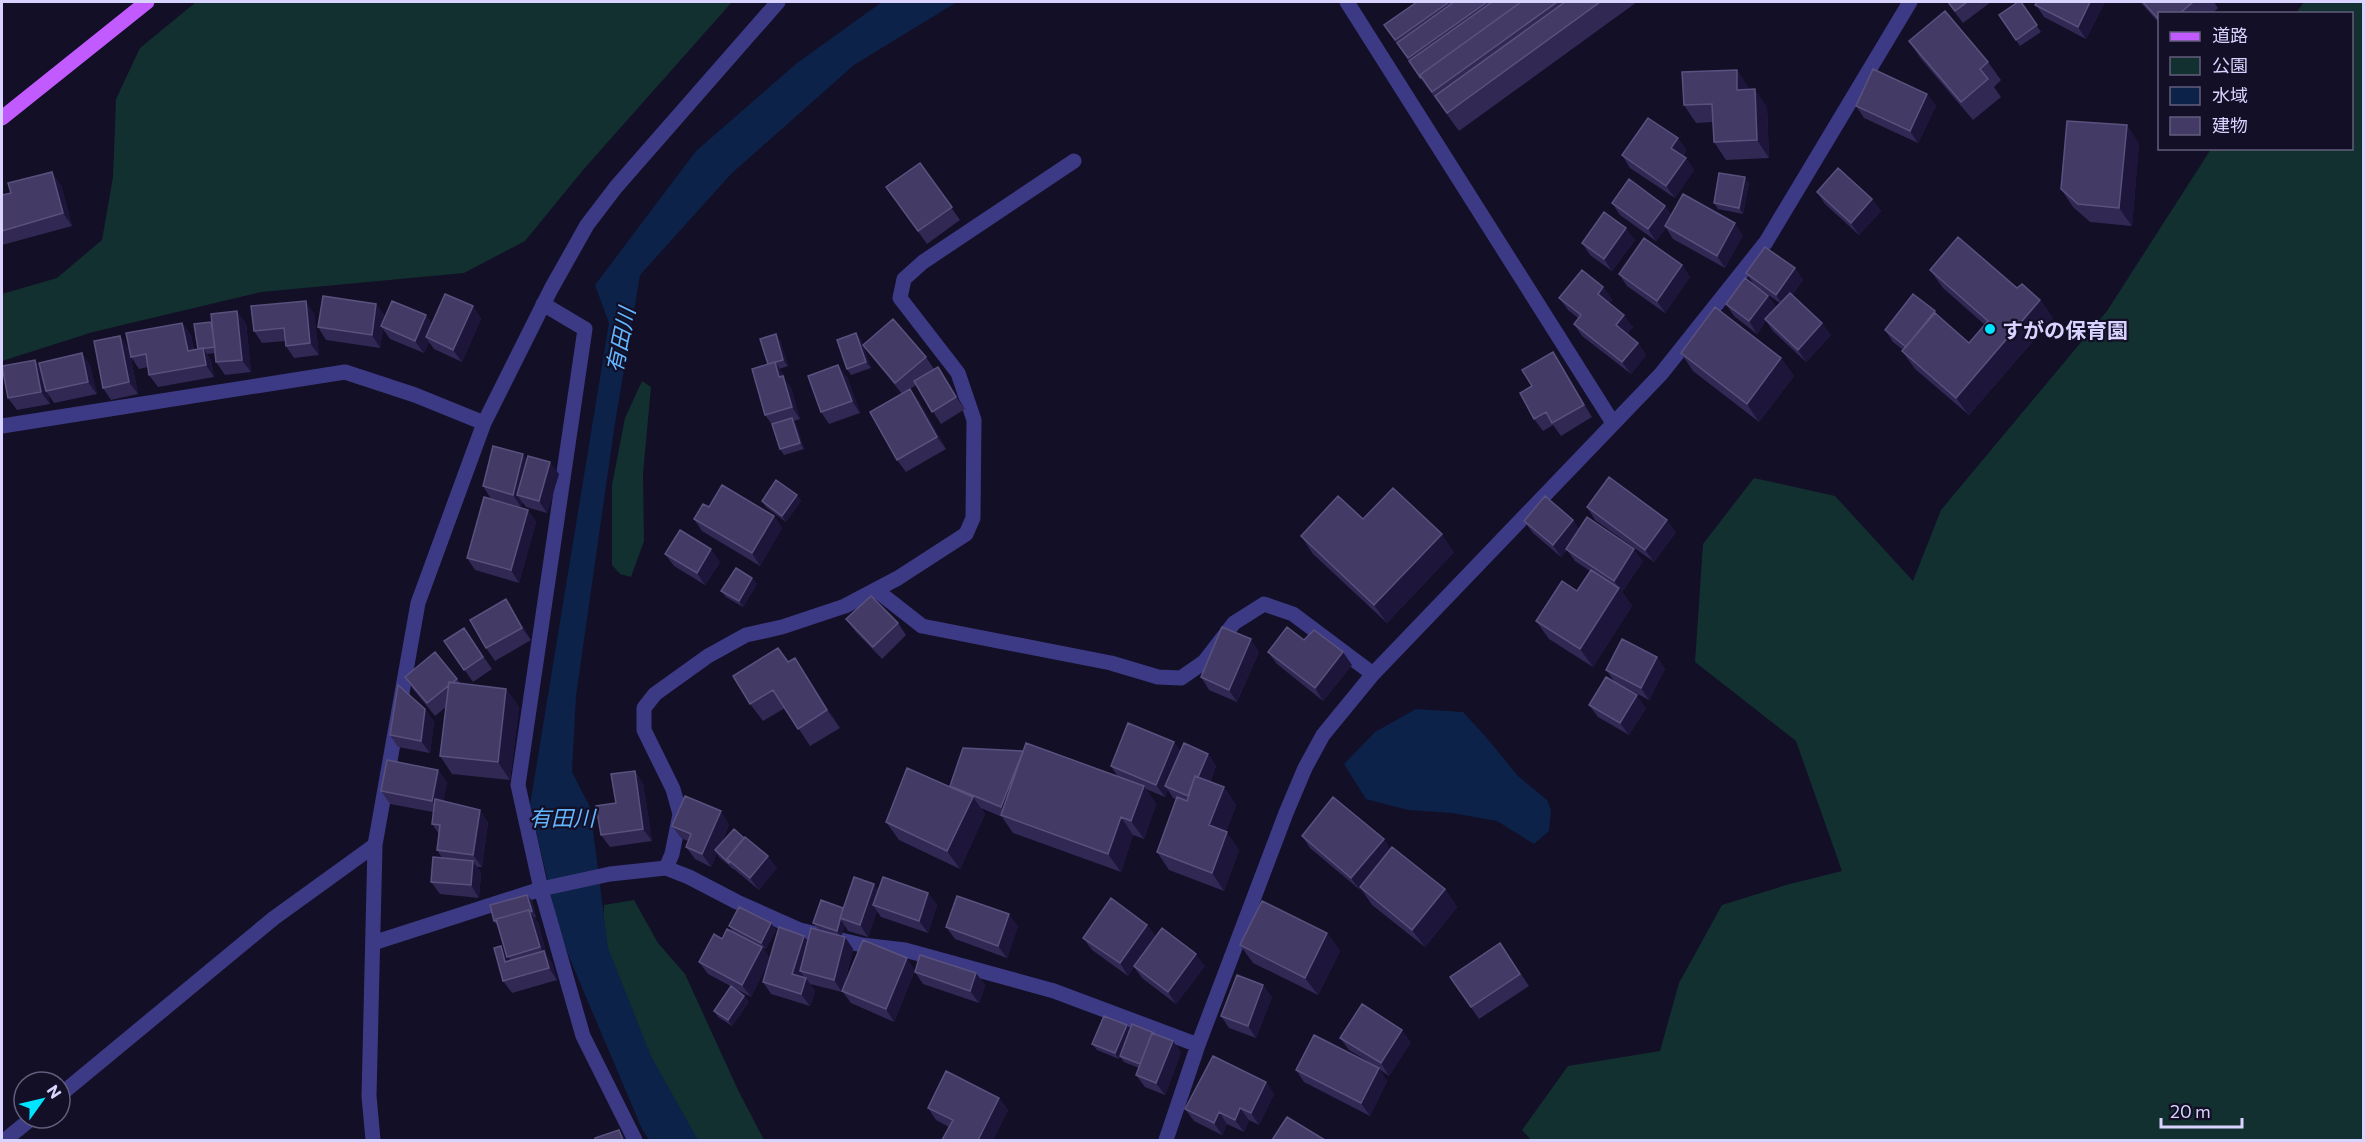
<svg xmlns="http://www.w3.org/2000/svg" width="2365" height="1142" viewBox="0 0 2365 1142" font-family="Commissioner,'Noto Sans JP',sans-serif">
	<rect width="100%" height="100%" fill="#130f26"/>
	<!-- green -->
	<path fill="#12302f" d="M196,2H732L583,170L525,241L464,273L261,292L93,332L2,361V294L57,278L102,240L113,177L116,99L140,48Z
		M2304,2H2363V1140H1531L1522,1130L1568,1066L1660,1051L1679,983L1722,905L1786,885L1842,871L1796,741L1695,662L1703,544L1754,478L1835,496L1913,581L1941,510L2107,311L2211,149L2352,148V14L2296,13Z
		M642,381L651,387L643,474L644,541L631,577L620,574L612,565V485L625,418Z
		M634,900L658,943L685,974L738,1090L764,1140H685L604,957V905Z"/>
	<!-- water -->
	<path fill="#0c2248" d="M882,2H957L854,65L731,174L640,275L615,423L576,696L572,772L590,807L608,948L651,1056L698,1140H649L642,1129L561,938L530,805L609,323L595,285L696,151L797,63Z
		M1416,709L1463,712L1486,737L1518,776L1547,800L1551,810L1549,831L1534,844L1497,821L1452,813L1408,810L1366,799L1344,764L1375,732Z"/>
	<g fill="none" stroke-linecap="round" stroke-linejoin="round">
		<!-- minor -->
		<path stroke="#3d3a85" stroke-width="15" d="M1347,2L1613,423
			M543,304L585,329L518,785L541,889L583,1036L635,1140
			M2,426L345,372L415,395L484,423
			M876,590L922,626L1111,663L1158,677L1181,678L1204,662L1234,623L1264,604L1293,614L1373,674
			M666,868L672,854L680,814L673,789L644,730V708L655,694L708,656L746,635L782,627L845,606L898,578L966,534L973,518L974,420L958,373L900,298L904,279L923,262L1074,161
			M373,943L541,889L610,874L666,868L689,877L737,902L800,930L862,945L905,950L1054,991L1198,1045
			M60,1095L274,918L375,845
			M5,1140L32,1118
			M373,1140L369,1096L375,845L418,603L484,423L551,289L587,225L616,187L778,2
			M1166,1140L1198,1045L1286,813L1305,768L1323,735L1373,674L1661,374L1766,242L1910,2"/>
		<!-- major -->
		<path stroke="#c25bff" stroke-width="15" d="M2,118L147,2"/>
	</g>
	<!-- wall -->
	<path fill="#312854" d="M1417,2H1637L1459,131L1424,83L1384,25Z
		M1947,2H1991L1963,23Z
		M2021,2L2041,32L2020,46L1999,15Z
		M2034,2H2105L2086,39L2044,17Z
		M2140,2H2214L2218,8L2212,14H2160V24Z
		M1909,41L1988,62L2001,80L1994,87L2001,97L1973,120L1921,59Z
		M1737,70L1749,89L1767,107L1769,158L1726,160L1714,142L1713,122L1696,123L1684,105Z
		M1927,94L1936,106L1918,143L1864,118L1856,106Z
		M1678,138L1686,150L1683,156L1686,158L1694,170L1675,198L1630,168L1622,155Z
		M2139,143L2132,226L2090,222L2073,207L2061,189Z
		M920,163L960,220L927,244L886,187Z
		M1749,183L1743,214L1718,209L1714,203Z
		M61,185L72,226L2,245V195L11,193Z
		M1817,192L1872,199L1881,211L1859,235L1825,204Z
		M1612,203L1665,206L1671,215L1743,235L1725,268L1673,239L1666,228L1656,241L1620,215Z
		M1635,240L1612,271L1590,255L1582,243Z
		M1682,265L1690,277L1665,313L1627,286L1619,274Z
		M1795,268L1803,280L1792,295L1831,335L1806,362L1773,331L1766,321L1757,334L1734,316L1726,304L1768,296L1776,307L1780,303L1754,285L1746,273Z
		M1930,270L2017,288L2040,300L2053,318L1969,415L1915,369L1902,351L1903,350L1893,342L1885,330L1935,311L1938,316L1969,343L1985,325L1943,288Z
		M1603,287L1612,300L1609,303L1633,327L1627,334L1638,343L1646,355L1631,374L1582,336L1574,324L1578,318L1568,310L1559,298Z
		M376,304L385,316V318L426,315L432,324L473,306L481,319L462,362L434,349L429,342L424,353L390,339L383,329L380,348L326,340L318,327Z
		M314,313L319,355L294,358L286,346L285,341L262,343L254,331Z
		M211,322L212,324L246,323L251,372L225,375L216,362L215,353L207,354L211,360L214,377L158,387L149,375L148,367L139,369L131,357L182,323L191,335L194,350L198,349Z
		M861,339L871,368L851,375L847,369Z
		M780,340L788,366L779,369L784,375L785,380L791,388L800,419L794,421L796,424L804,449L784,455L780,449L773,426L765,415L768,364Z
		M863,345L926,357L934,369L946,379L965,409L941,424L916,385L910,389L919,401L946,449L906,472L897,460L902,394L872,357Z
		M129,348L138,394L111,400L103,388Z
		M1681,353L1781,358L1794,376L1759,422L1693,371Z
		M35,360L40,367L90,365L97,394L54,403L48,394L50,404L17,410L8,398Z
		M1561,364L1592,417L1561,436L1553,425L1543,431L1534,419L1532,386Z
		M847,377L860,413L829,424L821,412Z
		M527,460L559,474L547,513L526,507L522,502L521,507L491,499L483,486Z
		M797,495L801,501L786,522L766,507L762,501Z
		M709,507L774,516L782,528L760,566L702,531L694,519Z
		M1587,507L1676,532L1654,562L1595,520Z
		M528,510L536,522L519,583L475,570L467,558Z
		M1363,519L1454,552L1387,623L1313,554L1301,536Z
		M1573,520L1579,529L1643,561L1622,592L1632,606L1593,667L1549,639L1536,621L1577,591L1590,571L1575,561L1567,550L1561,557L1533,533L1524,521Z
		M665,554L720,562L705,585L674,566Z
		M752,578L757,584L743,607L726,597L721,591Z
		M506,599L514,612L531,640L495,661L486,648Z
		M846,619L898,623L906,635L882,659L855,631Z
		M464,628L492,669L473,682L444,641Z
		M1259,652L1237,702L1209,690L1201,677Z
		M1268,652L1352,665L1323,701L1277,664Z
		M1657,657L1665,669L1649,700L1615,682L1646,708L1629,735L1598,717L1589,705L1615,682L1606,670Z
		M788,662L807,676L840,728L810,746L785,708L763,721L750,704Z
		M405,677L457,679L460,683L506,689L519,707L510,780L452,774L440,756L446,707L435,716L413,689Z
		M425,709L434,722L430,753L398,747L390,735Z
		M1174,742L1180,751L1208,754L1216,766L1210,782L1224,787L1236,805L1226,832L1239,850L1224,891L1169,870L1157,852L1176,799L1173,798L1168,790L1165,797L1146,789L1156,804L1144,839L1133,835L1121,872L1013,833L1002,817L981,808L985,814L960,869L899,840L886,822L950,786L1118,777L1111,766Z
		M438,770L447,783L443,801L488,822L482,867H477L481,873L479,898L440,894L431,882L442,858L437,850L439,834L432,824L433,812L390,804L381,791Z
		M643,783L652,841L610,847L601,835L616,803Z
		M729,824L721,844L777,868L759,890L734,869H733L719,857L717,853L711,867L695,859L686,847L688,841L681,838L672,826Z
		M1302,836L1390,849L1445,889L1457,907L1425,947L1372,905L1361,889L1360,890L1310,848Z
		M874,884L878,890L928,893L937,905L928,933L881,917L877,911L868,937L848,931L845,926L841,936L845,937L853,949L843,990L915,970L894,1022L851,1003L842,991V992L810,984L815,991L810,1006L771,994L763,982L768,963L751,997L708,974L699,962L722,939L733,932L729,926L771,923L776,930L766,949L752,942L762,947L770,958L807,941L831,933L818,929L813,923L843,908Z
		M527,895L532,901L536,917L534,918L538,922L547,956L552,963L557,980L512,993L503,981L501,946L507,955L498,927L494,921Z
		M1147,925L1156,937L1205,966L1176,1004L1142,978L1134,967L1128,976L1092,950L1083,938Z
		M1018,926L1007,958L955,939L946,927Z
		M1327,933L1340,951L1318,995L1253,963L1240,945Z
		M1500,943L1529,986L1479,1019L1450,977Z
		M915,972L976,973L985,985L979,1003L923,984Z
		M744,996L749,1002L732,1026L718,1017L714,1011Z
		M1272,997L1256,1038L1229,1028L1221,1016Z
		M1130,1029L1155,1034L1173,1041L1181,1053L1165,1095L1145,1087L1136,1075L1139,1068L1124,1062L1120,1057L1119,1059L1097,1050L1092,1044Z
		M1340,1038L1411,1042L1389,1076L1379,1069L1387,1081L1370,1116L1304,1082L1296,1070L1375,1066L1349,1050Z
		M1266,1082L1274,1094L1259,1125L1249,1120L1244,1132L1227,1124L1222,1135L1194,1121L1185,1109Z
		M999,1098L1008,1110L993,1140H942L949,1127L936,1120L928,1108Z"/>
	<!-- shaded-wall -->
	<path fill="#1d163a" d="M2090,2H2105L2086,39L2078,27Z
		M1737,70L1749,88L1750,107L1737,90Z
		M1755,89L1767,107L1769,158L1757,140Z
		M1927,94L1936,106L1918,143L1910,131Z
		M2127,125L2139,143L2132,226L2119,208Z
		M1678,138L1686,150L1679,161L1671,148Z
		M1686,158L1694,170L1675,198L1666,186Z
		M52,172L61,185L72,226L63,213Z
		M1745,177L1749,183L1743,214L1739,208Z
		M1872,199L1881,211L1859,235L1851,223Z
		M1665,206L1673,218L1665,226L1666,228L1656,241L1648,229Z
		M1735,223L1743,235L1725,268L1717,256Z
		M1626,228L1635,240L1612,271L1604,259Z
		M1682,265L1690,277L1665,313L1657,301Z
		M1795,268L1803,280L1784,307L1776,295Z
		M1603,287L1612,300L1606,306L1598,294Z
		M1768,296L1777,308L1765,319L1766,321L1757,334L1749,321Z
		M2040,300L2053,318L1969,415L1956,398Z
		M306,301L314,313L319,355L310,343Z
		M376,304L385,316L383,327L381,326L383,329L380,348L372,335Z
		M473,306L481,319L462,362L453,350Z
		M237,311L246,323L251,372L242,360Z
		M426,315L435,328L426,337L429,342L424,353L415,341Z
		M1624,315L1633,327L1625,337L1616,325Z
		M182,323L191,335L196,363L188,351Z
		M1822,323L1831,335L1806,362L1798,350Z
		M856,333L861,339L871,368L866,362Z
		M776,334L780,340L788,366L783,360Z
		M120,336L129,348L138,394L129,382Z
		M1638,343L1646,355L1631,374L1622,362Z
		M203,348L211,360L214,377L206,365Z
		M1553,352L1561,364L1592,417L1584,405Z
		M82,353L90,365L97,394L88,382Z
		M1781,358L1794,376L1759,422L1747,404Z
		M35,360L44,372L46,391L48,394L50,404L41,392Z
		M775,362L784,375L785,380L791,388L800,419L792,407L779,377Z
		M838,365L847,377L860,413L852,401Z
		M938,367L946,379L965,409L956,397Z
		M910,389L919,401L946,449L937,437Z
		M792,418L796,424L804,449L800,443Z
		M523,454L532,466L517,495L522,502L521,507L513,495Z
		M550,462L559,474L547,513L539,501Z
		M797,495L801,501L786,522L782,516Z
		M528,510L536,522L519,583L511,570Z
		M774,516L782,528L760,566L752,553Z
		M1573,520L1582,532L1561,557L1553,545Z
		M1667,520L1676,532L1654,562L1645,550Z
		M1442,534L1454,552L1387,623L1374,605Z
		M711,549L720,562L705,585L697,573Z
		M1634,549L1643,561L1622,592L1632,606L1593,667L1580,649L1619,588L1614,581Z
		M752,578L757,584L743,607L739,601Z
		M506,599L514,612L531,640L522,628Z
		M1251,639L1259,652L1237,702L1229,690Z
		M1343,652L1352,665L1323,701L1315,688Z
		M1657,657L1665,669L1649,700L1641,688Z
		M795,658L807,676L840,728L827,710Z
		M506,689L519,707L510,780L498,762Z
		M1637,695L1646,708L1629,735L1620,723Z
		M425,709L434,722L430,753L421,741Z
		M1174,742L1183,755L1165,786L1168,790L1165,797L1156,785Z
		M1023,751L1008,817L1001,807Z
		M1208,754L1216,766L1198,809L1189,796Z
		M438,770L447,783L441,814L432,801Z
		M635,771L643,783L652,841L643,829Z
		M1144,786L1156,804L1144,839L1131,821Z
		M1224,787L1236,805L1222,843L1209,825Z
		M973,797L985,814L960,869L947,851Z
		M480,810L488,822L482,867L473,855Z
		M721,811L729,824L717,852L715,850L717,853L711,867L702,854Z
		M1121,817L1133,835L1121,872L1108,854Z
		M1227,832L1239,850L1224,891L1212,873Z
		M1384,839L1392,851L1360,890L1351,878Z
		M768,856L777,868L759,890L750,878Z
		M473,861L481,873L479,898L471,885Z
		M874,884L882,896L873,905L877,911L868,937L860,925Z
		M1445,889L1457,907L1425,947L1412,930Z
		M928,893L937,905L928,933L919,921Z
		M527,895L532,901L536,917L532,911Z
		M529,910L538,922L547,956L552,963L557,980L549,968L545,955L540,947Z
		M1009,914L1018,926L1007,958L998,946Z
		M841,920L845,926L841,937L837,931Z
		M771,923L776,930L766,949L761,943Z
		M1147,925L1156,937L1128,976L1120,963Z
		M1327,933L1340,951L1318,995L1305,978Z
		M804,936L812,948L800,971L804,977L801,986L792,974Z
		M845,937L853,949L842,992L834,980Z
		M501,946L508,956L510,960L505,962Z
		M762,947L771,959L751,997L742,985Z
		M1196,954L1205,966L1176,1004L1168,992Z
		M907,958L915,970L894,1022L886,1009Z
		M976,973L985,985L979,1003L970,991Z
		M806,978L815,991L810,1006L801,994Z
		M1263,985L1272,997L1256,1038L1248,1026Z
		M744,996L749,1002L732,1026L728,1020Z
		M1127,1025L1131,1031L1119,1059L1115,1053Z
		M1402,1030L1411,1042L1389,1076L1381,1063Z
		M1173,1041L1181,1053L1165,1095L1156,1083Z
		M1379,1068L1387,1081L1370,1116L1361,1103Z
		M1266,1082L1274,1094L1259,1125L1251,1113Z
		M999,1098L1008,1110L993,1140H978Z
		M1240,1108L1249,1120L1244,1132L1235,1120Z
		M1219,1112L1227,1124L1222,1135L1214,1123Z
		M619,1130L627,1140H623Z"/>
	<!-- building -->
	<path fill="#433a66" stroke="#5a527e" stroke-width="1.5" d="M1417,2H1449L1395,40L1384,25Z
		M1454,2H1487L1408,58L1397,43Z
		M1492,2H1521L1420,75V77L1409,61Z
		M1521,2H1557L1432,92L1420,75Z
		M1565,2H1600L1447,113L1435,96Z
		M1948,2H1967L1955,11Z
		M2018,2H2021L2037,25L2016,40L1999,15Z
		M2037,2H2090L2078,27L2035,5Z
		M2143,2H2193L2179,14H2160V21Z
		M1945,11L1988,62L1980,69L1988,79L1961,102L1909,41Z
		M1873,69L1927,94L1910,131L1856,106Z
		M1737,70V90L1755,89L1757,140L1714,142L1712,104L1684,105L1682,72Z
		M1648,118L1678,138L1671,148L1686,158L1666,186L1622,155Z
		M2067,121L2127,125L2119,208L2078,204L2061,189Z
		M920,163L952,207L918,231L886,187Z
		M1838,168L1872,199L1851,223L1817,192Z
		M52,172L63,213L2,231V195L11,193L8,183Z
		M1719,173L1745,177L1739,208L1714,203Z
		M1629,179L1665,206L1648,229L1612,203Z
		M1683,194L1735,223L1717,256L1665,226Z
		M1604,212L1626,228L1604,259L1582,243Z
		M1958,237L2017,288L2022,284L2040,300L1956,398L1902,351L1935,313L1969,343L1988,321L1930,270Z
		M1644,238L1682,265L1657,301L1619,274Z
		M1765,247L1795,268L1776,295L1746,273Z
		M1582,270L1603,287L1598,294L1624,315L1616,325L1638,343L1622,362L1574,324L1581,315L1559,298Z
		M1745,278L1768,296L1749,321L1726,304Z
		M1790,293L1822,323L1798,350L1765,319Z
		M445,294L473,306L453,350L426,337Z
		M1913,294L1935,311L1906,347L1885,330Z
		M323,296L376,304L372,335L318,327Z
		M306,301L310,343L286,346L284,328L254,331L251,306Z
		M392,301L426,315L415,341L381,326Z
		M1715,307L1781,358L1747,404L1681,353Z
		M237,311L242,360L216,362L211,314Z
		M893,319L926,357L895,383L863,345Z
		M211,322L215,347L198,349L194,324Z
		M182,323L188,351L203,348L206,365L149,375L146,354L131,357L126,333Z
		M856,333L866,362L847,369L837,340Z
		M776,334L783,360L768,364L760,339Z
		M120,336L129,382L103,388L94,341Z
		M1553,352L1584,405L1552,423L1546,412L1534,419L1520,393L1532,386L1522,370Z
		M82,353L88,382L46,391L39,363Z
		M35,360L41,392L8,398L2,366Z
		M775,362L779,377L783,376L792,407L765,415L752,369Z
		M838,365L852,401L821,412L808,376Z
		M938,367L956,397L932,412L914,381Z
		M910,389L937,437L897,460L870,412Z
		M792,418L800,443L780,449L772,424Z
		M493,446L523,454L513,495L483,486Z
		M528,456L550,462L539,501L517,495Z
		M1609,477L1667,520L1645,550L1587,507Z
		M776,480L797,495L782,516L762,501Z
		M722,485L774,516L752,553L694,519L703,504L709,507Z
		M1393,488L1442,534L1374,605L1301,536L1338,496L1363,519Z
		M1545,496L1573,520L1553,545L1524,521Z
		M484,497L528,510L511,570L467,558Z
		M1587,517L1634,549L1614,581L1566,549Z
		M680,530L711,549L697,573L665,554Z
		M736,568L752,578L739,601L721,591Z
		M1591,570L1619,588L1580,649L1536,621L1562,581L1577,591Z
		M871,596L898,623L873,647L846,619Z
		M506,599L522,628L486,648L470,620Z
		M1222,627L1251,639L1229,690L1201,677Z
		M1287,627L1304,640L1314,630L1343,652L1315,688L1268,652Z
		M464,628L483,657L464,670L444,641Z
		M1622,639L1657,657L1641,688L1606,670Z
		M778,648L788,662L795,658L827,710L798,729L773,690L750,704L733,676Z
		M435,652L457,679L452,683L449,682L448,686L427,703L405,677Z
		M1606,677L1637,695L1620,723L1589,705Z
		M449,682L506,689L498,762L440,756Z
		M398,685L425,709L421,741L390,735Z
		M1128,723L1174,742L1156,785L1111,766Z
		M1026,743L1144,786L1131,821L1121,817L1108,854L1001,815Z
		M1184,743L1208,754L1198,777L1195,776L1188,796L1165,786Z
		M963,748L1023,751L1001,807L950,786Z
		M387,760L438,770L432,801L381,791Z
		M907,768L973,797L947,851L886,822Z
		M635,771L643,829L601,835L596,806L616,803L611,774Z
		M1195,776L1224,787L1209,825L1227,832L1212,873L1157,852L1177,797L1187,801Z
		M685,796L721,811L702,854L686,847L691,834L672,826Z
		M1333,797L1384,839L1351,878L1302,836Z
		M435,799L480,810L473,855L437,850L440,825L432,824Z
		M734,829L744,838L727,859L730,862L729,863L715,850Z
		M745,837L768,856L750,878L727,859Z
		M1392,847L1445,889L1412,930L1360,887Z
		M433,857L473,861L471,885L431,882Z
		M854,877L874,884L860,925L840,918Z
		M883,877L928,893L919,921L873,905Z
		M527,895L532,911L530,912L529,910L496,919L497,921H494L490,905Z
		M957,896L1009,914L998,946L946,927Z
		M1111,898L1147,925L1120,963L1083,938Z
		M821,900L843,908L837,931L813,923Z
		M1262,901L1327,933L1305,978L1240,945Z
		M739,907L771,923L761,943L729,926Z
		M529,910L540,947L507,957L496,919Z
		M779,927L804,936L792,974L806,978L801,994L763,982Z
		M811,928L845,937L834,980L800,971Z
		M1162,928L1196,954L1168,992L1134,966Z
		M727,929L762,947L742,985L699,962L714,934L722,939Z
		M863,940L907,958L886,1009L842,991Z
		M1500,943L1520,974L1471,1007L1450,977Z
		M501,946L505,962L544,951L549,968L503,981L494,948Z
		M920,955L976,973L970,991L915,972Z
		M1237,975L1263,985L1248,1026L1221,1016Z
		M731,986L744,996L728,1020L714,1011Z
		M1362,1004L1402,1030L1381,1063L1340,1038Z
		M1104,1016L1127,1025L1115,1053L1092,1044Z
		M1132,1024L1154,1033H1152L1140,1064L1120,1056Z
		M1152,1033L1173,1041L1156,1083L1136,1075Z
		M1314,1035L1379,1068L1361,1103L1296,1070Z
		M1213,1056L1266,1082L1251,1113L1240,1108L1235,1120L1219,1112L1214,1123L1185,1109Z
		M946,1071L999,1098L978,1140H942L953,1120L928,1108Z
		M1287,1117L1325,1140H1272Z
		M619,1130L623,1140H595V1138Z"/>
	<!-- markers -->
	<circle fill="#00e5ff" stroke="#130f26" stroke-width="2" cx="1990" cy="329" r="6"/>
	<g text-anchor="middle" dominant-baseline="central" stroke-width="4.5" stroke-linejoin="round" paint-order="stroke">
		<!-- poi labels -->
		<g font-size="21" font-weight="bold" fill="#d9d4ff" stroke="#130f26" text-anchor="start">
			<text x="2002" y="329">すがの保育園</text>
		</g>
		<!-- water labels -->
		<g font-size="22" font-style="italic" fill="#62b6ff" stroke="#130f26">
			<text transform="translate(620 340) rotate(-78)">有田川</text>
			<text x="562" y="817">有田川</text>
		</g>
	</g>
	<!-- border -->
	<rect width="2365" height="1142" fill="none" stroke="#d9d4ff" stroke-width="6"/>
	<!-- legend -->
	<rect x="2158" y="12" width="195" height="138" fill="#130f26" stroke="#625e7d" stroke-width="1.5"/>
	<rect x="2170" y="32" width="30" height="9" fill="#c25bff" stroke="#625e7d" stroke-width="1.5"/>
	<text x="2212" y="42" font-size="18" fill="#d9d4ff">道路</text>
	<rect x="2170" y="57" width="30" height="18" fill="#12302f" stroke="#625e7d" stroke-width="1.5"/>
	<text x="2212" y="72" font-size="18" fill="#d9d4ff">公園</text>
	<rect x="2170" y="87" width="30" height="18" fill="#0c2248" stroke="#625e7d" stroke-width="1.5"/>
	<text x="2212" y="102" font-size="18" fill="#d9d4ff">水域</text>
	<rect x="2170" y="117" width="30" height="18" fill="#433a66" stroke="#625e7d" stroke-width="1.5"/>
	<text x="2212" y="132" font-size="18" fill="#d9d4ff">建物</text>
	<!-- north arrow -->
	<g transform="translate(42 1100) rotate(56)"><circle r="28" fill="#130f26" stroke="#625e7d" stroke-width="1.5"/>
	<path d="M0-4.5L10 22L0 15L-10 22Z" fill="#00e5ff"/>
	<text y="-9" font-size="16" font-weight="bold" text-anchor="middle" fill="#d9d4ff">N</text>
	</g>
	<!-- scale -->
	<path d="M2161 1118v9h81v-9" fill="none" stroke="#d9d4ff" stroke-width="3"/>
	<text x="2170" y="1118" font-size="18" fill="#d9d4ff" stroke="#130f26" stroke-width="4.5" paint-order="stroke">20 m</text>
</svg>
